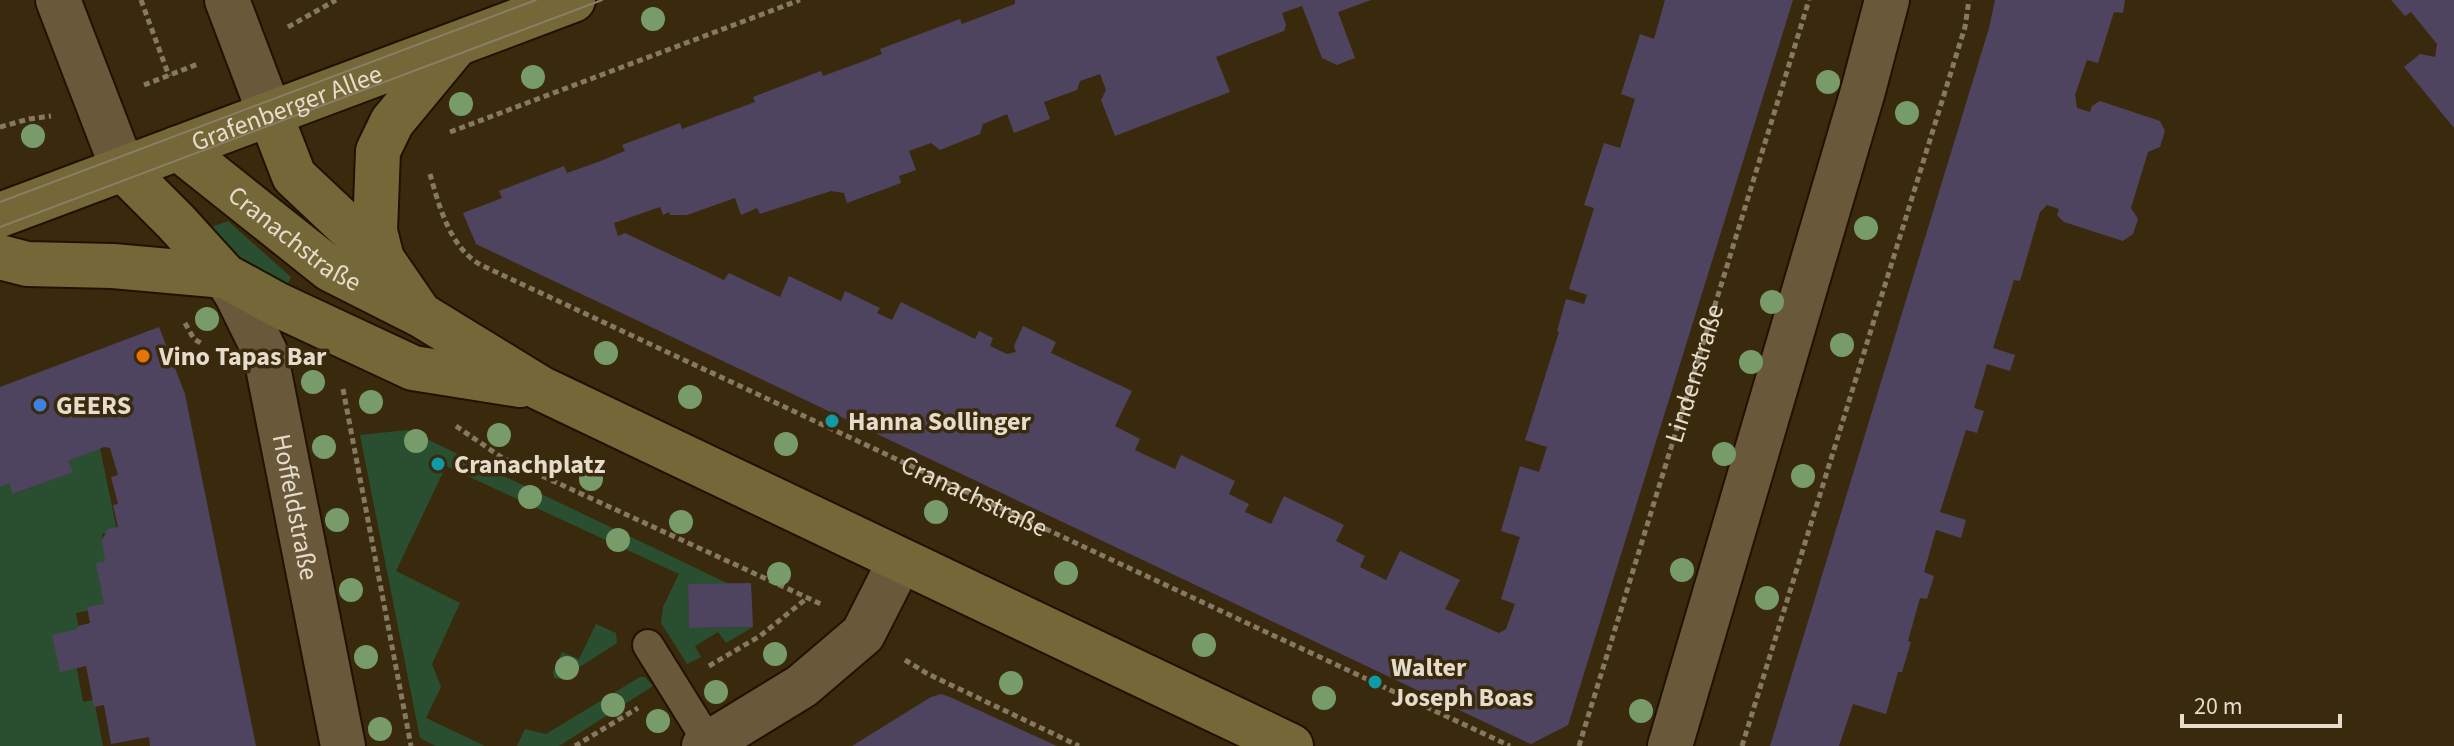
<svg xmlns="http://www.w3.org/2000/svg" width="2454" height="746" viewBox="0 0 2454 746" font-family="'Source Sans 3',sans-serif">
	<rect width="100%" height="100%" fill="#3a2a0d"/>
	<!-- green -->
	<path fill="#294f30" d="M228,221L291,277L286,287L236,255L206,229Z
		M408,430L729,584H688L689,628L753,627L726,643L718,632L695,646L701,657L687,664L661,623L663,607L679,574L446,466L396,571L460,603L432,664L441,687L426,718L485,746H436L420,738L360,435Z
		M100,448L117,531L102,534L107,566L132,602L76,613L81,640L72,642L83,702L94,700L103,746H0V487L9,483L14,494L72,472L68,461Z
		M596,624L616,633L617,643L561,679L554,678L553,672L562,652L579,659Z
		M640,677H645L653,686L559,746H517L525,729L546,734Z"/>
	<!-- building -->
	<path fill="#4e4460" d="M1015,0H1371L1338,12L1355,58L1337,65L1322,58L1302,6L1282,13L1286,25L1284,31L1216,57L1230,92L1115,136L1101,100L1106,90L1100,74L1080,81L1077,90L1044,102L1050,119L1014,133L1007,114L983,124L980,134L940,150L931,143L909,151L916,170L899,176L901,183L847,203L844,193L831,191L760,214L757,208L741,215L735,198L687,215H670L669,212L663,215L660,207L614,223L618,236L625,233L724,280L729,273L780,297L789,276L841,301L845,291L880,308L877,313L892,320L901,302L975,339L979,331L993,338L990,346L1007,354L1016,352L1014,346L1023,326L1056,342L1051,353L1132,391L1115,426L1140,439L1135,450L1175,469L1181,455L1235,481L1229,494L1249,504L1245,512L1271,524L1284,496L1344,525L1336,541L1365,556L1360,567L1386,580L1400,551L1460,580L1445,609L1499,633L1506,629L1515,604L1501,599L1520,537L1501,531L1520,466L1539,472L1547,447L1525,440L1559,332L1557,331L1566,299L1584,304L1587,295L1569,289L1594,208L1584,205L1604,143L1620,148L1635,99L1621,94L1640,34L1654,39L1665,0H1793L1568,725L1531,744L476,244L463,213L502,198L499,191L564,166L567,173L598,162L625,151L622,145L680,123L682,129L755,102L753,97L821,71L823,76L856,64L882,54L880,49L960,19L962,24L1015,4Z
		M1995,0H2125L2123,13L2114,12L2098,63L2087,60L2075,95L2077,108L2090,112L2092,106L2100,101L2160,121L2165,131L2160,147L2148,152L2131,208L2138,219L2133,234L2123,241L2064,222L2057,215L2059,209L2047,205L2040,212L2020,281L2014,280L1993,348L2015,355L2010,371L1987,364L1974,408L1984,411L1977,433L1966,430L1940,512L1966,520L1961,538L1936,530L1924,572L1934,576L1927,599L1920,598L1908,641L1911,642L1902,672H1898L1886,714L1853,704L1839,746H1770L1989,28Z
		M2391,0H2454V128L2404,67L2420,54L2435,57L2437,44L2411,12L2405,16Z
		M159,327L185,394L256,746H150L149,737L111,744L104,705L94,707L86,666L60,672L52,635L78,629V626L90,623L87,607L104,604L96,563L105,561L102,540L108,529L118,527L113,505L118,504L111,477L118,475L110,448L104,447L68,461L73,472L13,494L9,483L0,487V387Z
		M751,583L753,627L689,628L688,584Z
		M941,694L950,697L1057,746H852L931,697Z"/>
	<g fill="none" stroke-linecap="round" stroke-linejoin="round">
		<defs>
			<path id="lane" d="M648,645L709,743"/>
			<g id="street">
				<path d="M58,0L123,169"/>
				<path d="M227,0L270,114"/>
				<path id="s3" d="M225,276L237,295L265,352L343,746"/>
				<path d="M704,746L802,686L863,634L900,561"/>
				<path d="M1670,746L1863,91L1887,0"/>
			</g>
			<g id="secondary">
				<path d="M270,114L294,176L382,259L417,310"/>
				<path id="s4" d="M178,148L330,269L421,315L540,388L1291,746"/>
				<path d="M123,169L176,222L225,276L278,305L413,368L520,385"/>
				<path id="s5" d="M0,215L573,0"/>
				<path d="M0,257L27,264L113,266L225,276"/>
				<path d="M382,259L375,231L378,151L392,122L454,47"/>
			</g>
		</defs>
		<!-- lane casing -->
		<use href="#lane" stroke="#211200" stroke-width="34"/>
		<!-- street casing -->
		<use href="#street" stroke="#211200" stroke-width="48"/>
		<!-- secondary casing -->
		<use href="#secondary" stroke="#211200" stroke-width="48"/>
		<!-- path -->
		<g stroke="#867961" stroke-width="5" stroke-dasharray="6 4" stroke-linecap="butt">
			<path d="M141,0L169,76"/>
			<path d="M288,27L336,0"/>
			<path d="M144,85L198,64"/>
			<path d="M0,127L29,119L51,116"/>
			<path d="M450,132L800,0"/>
			<path id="s1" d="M430,174C439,206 450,248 481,265L1510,746"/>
			<path d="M185,323L194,339L204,345"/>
			<path d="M343,389L411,746"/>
			<path d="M456,426L501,457L821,604"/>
			<path d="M905,660L928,674L1079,746"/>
			<path d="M709,666L760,636L806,599"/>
			<path d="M575,746L638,708"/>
			<path id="s2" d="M1579,746L1809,0"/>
			<path d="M1742,746L1965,27L1969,0"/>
		</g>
		<!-- lane -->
		<use href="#lane" stroke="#6a583b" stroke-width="30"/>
		<!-- street -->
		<use href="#street" stroke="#6a583b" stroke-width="44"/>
		<!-- secondary -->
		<use href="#secondary" stroke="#746839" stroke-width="44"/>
		<!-- tram -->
		<path stroke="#8b7e67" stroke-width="2" d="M0,202L536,0
			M0,227L602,0"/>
	</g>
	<!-- trees -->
	<g fill="#789b6a">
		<circle cx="653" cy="19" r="12"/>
		<circle cx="533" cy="77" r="12"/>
		<circle cx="1828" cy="82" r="12"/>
		<circle cx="461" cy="104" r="12"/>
		<circle cx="1907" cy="113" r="12"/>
		<circle cx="33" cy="136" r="12"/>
		<circle cx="1866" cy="228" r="12"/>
		<circle cx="1772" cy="302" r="12"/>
		<circle cx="207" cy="319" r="12"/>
		<circle cx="1842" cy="345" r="12"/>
		<circle cx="606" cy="353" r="12"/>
		<circle cx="1751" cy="362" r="12"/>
		<circle cx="313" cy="382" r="12"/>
		<circle cx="690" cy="397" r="12"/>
		<circle cx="371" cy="402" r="12"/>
		<circle cx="499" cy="435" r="12"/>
		<circle cx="416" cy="441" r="12"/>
		<circle cx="786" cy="444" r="12"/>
		<circle cx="324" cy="447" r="12"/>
		<circle cx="1724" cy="454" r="12"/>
		<circle cx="1803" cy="476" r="12"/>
		<circle cx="591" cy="479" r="12"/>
		<circle cx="530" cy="497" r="12"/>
		<circle cx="936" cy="512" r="12"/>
		<circle cx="337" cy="520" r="12"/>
		<circle cx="681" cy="522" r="12"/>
		<circle cx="618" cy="540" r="12"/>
		<circle cx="1682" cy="570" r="12"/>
		<circle cx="1066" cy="573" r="12"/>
		<circle cx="779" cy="574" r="12"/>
		<circle cx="351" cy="590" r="12"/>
		<circle cx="1767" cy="598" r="12"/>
		<circle cx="1204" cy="645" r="12"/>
		<circle cx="775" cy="654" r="12"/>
		<circle cx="366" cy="657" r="12"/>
		<circle cx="567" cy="668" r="12"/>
		<circle cx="1011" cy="683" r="12"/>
		<circle cx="716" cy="692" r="12"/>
		<circle cx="1324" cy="698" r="12"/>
		<circle cx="613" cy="705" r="12"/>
		<circle cx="1641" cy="711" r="12"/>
		<circle cx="658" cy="721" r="12"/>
		<circle cx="380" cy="729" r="12"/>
	</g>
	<!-- markers -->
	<circle fill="#e8710a" stroke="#3a2a0d" stroke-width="3" cx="143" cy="356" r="8"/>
	<circle fill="#3f7fe0" stroke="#3a2a0d" stroke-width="3" cx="40" cy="405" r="8"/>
	<g fill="#0f9aa8" stroke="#3a2a0d" stroke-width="3">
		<circle cx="832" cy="421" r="8"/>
		<circle cx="438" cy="464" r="8"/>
		<circle cx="1375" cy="682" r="8"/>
	</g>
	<g text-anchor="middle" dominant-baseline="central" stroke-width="7" stroke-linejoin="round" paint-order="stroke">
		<!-- street labels -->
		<g font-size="26" fill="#e6dccc" stroke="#3a2a0d">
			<text stroke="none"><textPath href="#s5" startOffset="306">Grafenberger Allee</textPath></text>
			<text stroke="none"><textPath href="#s4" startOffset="148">Cranachstraße</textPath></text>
			<text stroke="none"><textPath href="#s2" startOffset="390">Lindenstraße</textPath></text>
			<text stroke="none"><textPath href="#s1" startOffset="652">Cranachstraße</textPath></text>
			<text stroke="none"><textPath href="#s3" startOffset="244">Hoffeldstraße</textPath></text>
		</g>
		<!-- poi labels -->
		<g font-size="26" font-weight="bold" fill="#e6dccc" stroke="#3a2a0d" text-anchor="start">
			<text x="159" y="356">Vino Tapas Bar</text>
			<text x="56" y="405">GEERS</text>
			<text x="848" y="421">Hanna Sollinger</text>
			<text x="454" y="464">Cranachplatz</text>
			<text x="1391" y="667">Walter<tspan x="1391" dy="30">Joseph Boas</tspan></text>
		</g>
	</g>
	<!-- scale -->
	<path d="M2182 714v12h158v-12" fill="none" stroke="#e6dccc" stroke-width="4"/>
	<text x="2194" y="714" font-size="24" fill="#e6dccc" stroke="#3a2a0d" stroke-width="6" paint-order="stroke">20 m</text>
</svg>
